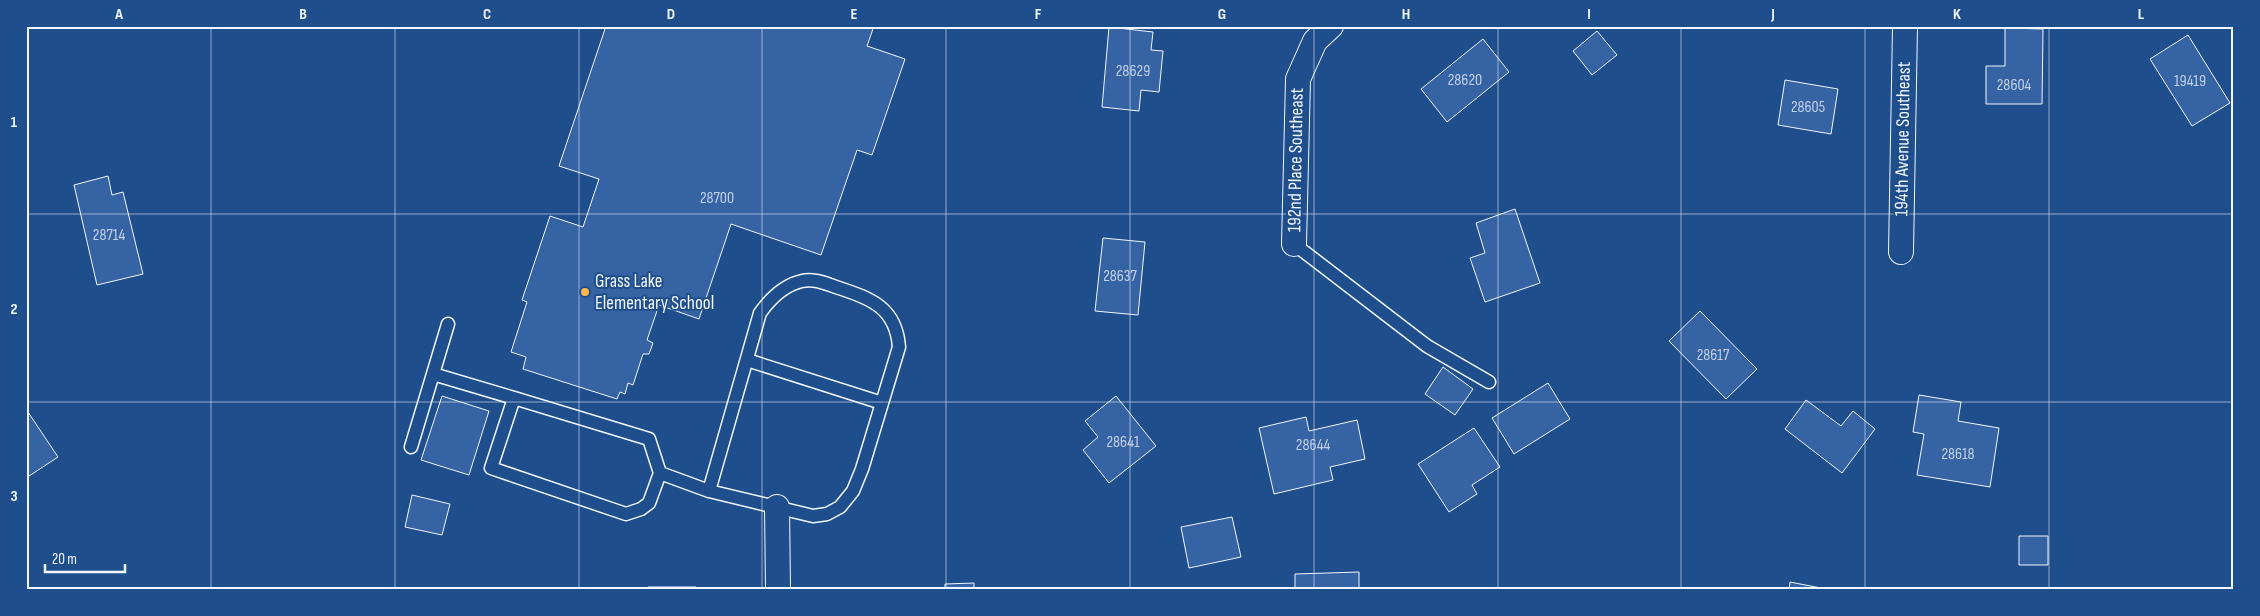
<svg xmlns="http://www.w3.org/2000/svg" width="2260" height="616" viewBox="0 0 2260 616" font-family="'Sofia Sans Condensed',sans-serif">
	<rect width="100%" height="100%" fill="#1f4e8c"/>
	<!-- building -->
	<path fill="#3563a3" stroke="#f2f6ff" d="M606,26H874L867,46L905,59L872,155L857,150L821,255L731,224L699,319L659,305L647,340L653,343L649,354H643L633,385L628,383L625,394L620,392L617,399L523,369L526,357L511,352L527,302L522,300L550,216L583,227L599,179L559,166Z
		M1109,27L1153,32L1151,50L1163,51L1159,92L1141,90L1139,111L1102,107Z
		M2005,28L2043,29L2042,104H1986V66H2005Z
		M1597,31L1617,55L1592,75L1573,51Z
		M2188,35L2230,103L2192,126L2150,59Z
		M1483,39L1509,72L1447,122L1421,89Z
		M1785,80L1838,89L1831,134L1778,125Z
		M108,176L112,195L123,192L143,274L97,285L74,185Z
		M1515,209L1540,283L1485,302L1470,258L1485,253L1476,223Z
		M1103,238L1145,242L1138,315L1095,311Z
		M1700,311L1757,369L1726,399L1669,341Z
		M1443,367L1473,389L1455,415L1425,394Z
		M1548,383L1570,419L1514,454L1492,418Z
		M1919,395L1961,402L1958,421L1999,428L1990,487L1917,475L1924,434L1913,432Z
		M442,396L489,411L469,475L421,460Z
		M1116,396L1156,446L1109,483L1083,450L1098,437L1085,421Z
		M1806,400L1841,426L1853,411L1875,429L1842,473L1785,429Z
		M26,409L58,457L26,478Z
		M1306,417L1309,431L1357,420L1365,459L1330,467L1333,480L1274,494L1259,428Z
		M1474,428L1500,467L1472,485L1477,494L1449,512L1418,464Z
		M412,495L450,504L442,535L405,527Z
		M1232,517L1241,557L1189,568L1181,527Z
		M2019,536H2048V565H2019Z
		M1359,572V590H1295V574Z
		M1790,582L1826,589V590H1789Z
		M974,583V590H945V584Z
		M648,587H696V590H648Z"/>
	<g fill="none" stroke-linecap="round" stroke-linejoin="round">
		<defs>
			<path id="service" d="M1294,244L1427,346L1489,382
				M747,360L882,403
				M433,374L514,398
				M514,398L649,439L660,473L649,503L641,509L626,514L491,468Z
				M411,447L448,324
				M660,473L709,491L813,516L827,514L840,507L853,491L862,469L899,347C896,308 872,299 839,288C827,284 814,278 802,281C784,285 770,299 760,313L709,491"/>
			<path id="minor" d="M1294,244L1298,79L1315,41L1331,26
				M1901,252L1905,26
				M777,507L778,590"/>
		</defs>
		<!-- service casing -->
		<use href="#service" stroke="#f2f6ff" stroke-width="15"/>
		<!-- minor casing -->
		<use href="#minor" stroke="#f2f6ff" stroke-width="26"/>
		<!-- service -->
		<use href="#service" stroke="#1f4e8c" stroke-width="12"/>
		<!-- minor -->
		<use href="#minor" stroke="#1f4e8c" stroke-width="24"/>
	</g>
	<!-- grid -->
	<path fill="none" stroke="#f2f6ff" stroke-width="1" stroke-opacity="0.55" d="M211,26V590M395,26V590M579,26V590M762,26V590M946,26V590M1130,26V590M1314,26V590M1498,26V590M1681,26V590M1865,26V590M2049,26V590M26,214H2234M26,402H2234"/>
	<!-- markers -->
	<circle fill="#ffb74d" stroke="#1f4e8c" stroke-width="2" cx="585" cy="292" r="5"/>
	<g text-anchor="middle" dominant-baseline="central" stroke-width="4" stroke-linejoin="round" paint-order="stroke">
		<!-- number labels -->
		<g font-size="16" fill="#c3d1e8">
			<text x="1133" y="71">28629</text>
			<text x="1465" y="80">28620</text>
			<text x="2190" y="81">19419</text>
			<text x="2014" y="85">28604</text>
			<text x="1808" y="107">28605</text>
			<text x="717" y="198">28700</text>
			<text x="109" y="235">28714</text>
			<text x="1120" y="276">28637</text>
			<text x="1713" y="355">28617</text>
			<text x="1123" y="442">28641</text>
			<text x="1313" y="445">28644</text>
			<text x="1958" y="454">28618</text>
		</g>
		<!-- street labels -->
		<g font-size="19" fill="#f2f6ff" stroke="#1f4e8c">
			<text transform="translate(1903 139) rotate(-89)">194th Avenue Southeast</text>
			<text transform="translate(1296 160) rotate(-89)">192nd Place Southeast</text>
		</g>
		<!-- poi labels -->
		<g font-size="19" fill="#f2f6ff" stroke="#1f4e8c" text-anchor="start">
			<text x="595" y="281">Grass Lake<tspan x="595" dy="22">Elementary School</tspan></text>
		</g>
	</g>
	<!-- border -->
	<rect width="2260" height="616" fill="none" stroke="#1f4e8c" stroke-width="55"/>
	<!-- scale -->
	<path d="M45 564v8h80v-8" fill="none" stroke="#f2f6ff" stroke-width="2.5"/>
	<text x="52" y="564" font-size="15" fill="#f2f6ff" stroke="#1f4e8c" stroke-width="4" paint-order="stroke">20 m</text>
	<rect x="28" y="28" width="2204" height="560" fill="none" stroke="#f2f6ff" stroke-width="2"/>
	<g font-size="16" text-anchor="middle" font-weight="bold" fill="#f2f6ff">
		<text x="119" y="19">A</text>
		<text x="303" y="19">B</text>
		<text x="487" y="19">C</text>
		<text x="671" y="19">D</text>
		<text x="854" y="19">E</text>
		<text x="1038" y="19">F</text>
		<text x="1222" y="19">G</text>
		<text x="1406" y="19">H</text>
		<text x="1589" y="19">I</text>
		<text x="1773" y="19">J</text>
		<text x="1957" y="19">K</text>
		<text x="2141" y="19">L</text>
		<text x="14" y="127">1</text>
		<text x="14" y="314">2</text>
		<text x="14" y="501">3</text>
	</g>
</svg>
